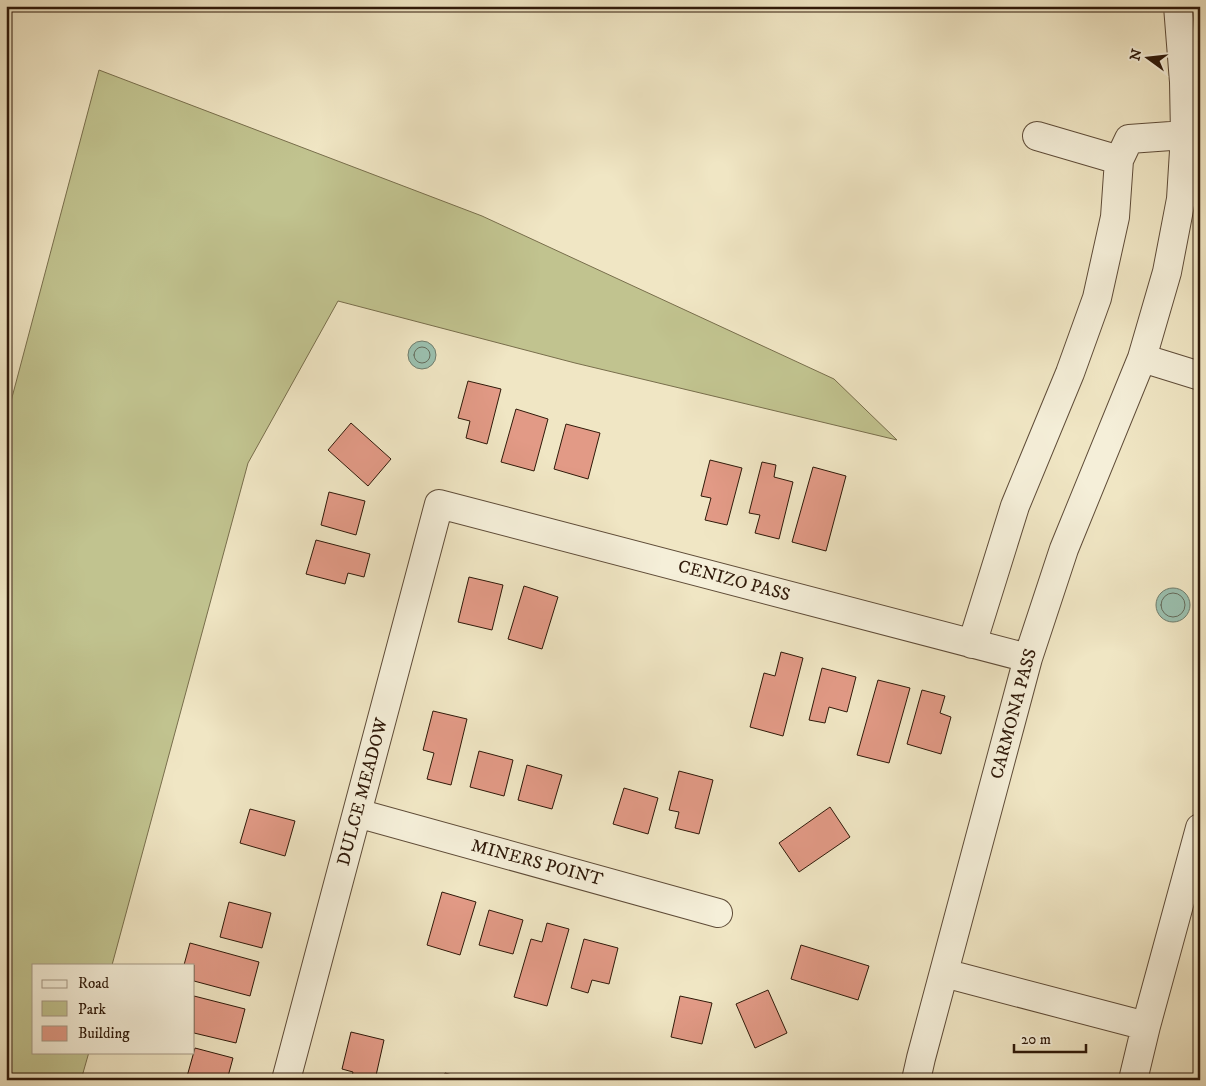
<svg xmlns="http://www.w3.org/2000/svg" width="1206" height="1086" viewBox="0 0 1206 1086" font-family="'IM FELL DW Pica',serif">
	<rect width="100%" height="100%" fill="#f0e6c4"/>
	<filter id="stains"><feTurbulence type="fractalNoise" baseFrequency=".004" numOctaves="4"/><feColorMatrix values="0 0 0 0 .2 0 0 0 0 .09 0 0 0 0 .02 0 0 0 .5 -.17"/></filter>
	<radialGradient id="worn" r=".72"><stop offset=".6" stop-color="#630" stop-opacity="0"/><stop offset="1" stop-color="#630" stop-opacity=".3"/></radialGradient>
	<!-- green -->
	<path fill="#c1c38f" stroke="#786e4c" d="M99,70L482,216L834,379L897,440L575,363L338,301L248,463L112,965H34V1052H89L81,1080H6V420Z"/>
	<!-- water -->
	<path fill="#9bc0af" stroke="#707d6d" d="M408 355a14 14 0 1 1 28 0a14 14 0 1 1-28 0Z
		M1156 605a17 17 0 1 1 34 0a17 17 0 1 1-34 0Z"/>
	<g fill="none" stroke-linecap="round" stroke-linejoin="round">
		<!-- shore -->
		<path stroke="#656c5c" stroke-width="1" d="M414 355a8 8 0 1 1 16 0a8 8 0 1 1-16 0Z
			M1161 605a12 12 0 1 1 24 0a12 12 0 1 1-24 0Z"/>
	</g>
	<!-- building -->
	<path fill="#e29a86" stroke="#2f1909" d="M468,381L501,389L487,444L466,438L470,421L458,418Z
		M516,409L548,419L534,471L501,462Z
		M351,423L391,459L368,486L328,450Z
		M566,424L600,433L588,479L554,469Z
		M710,460L742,468L727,525L705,520L711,498L701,496Z
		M762,462L776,465L774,477L793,482L779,539L755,533L760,515L749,513Z
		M813,467L846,476L826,551L792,542Z
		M329,492L365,501L356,535L321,525Z
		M316,540L370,554L364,577L348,573L345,584L306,574Z
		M469,577L503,585L492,630L458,622Z
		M524,586L558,597L542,649L508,639Z
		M781,652L803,658L783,736L750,727L764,673L775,676Z
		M822,668L856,677L847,712L829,707L825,723L809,720Z
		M878,680L910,688L889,763L857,755Z
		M922,690L945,696L940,713L951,717L941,754L907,744Z
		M433,711L467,719L451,785L427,779L434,753L423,750Z
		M479,751L513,760L504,796L470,787Z
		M527,765L562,775L552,809L518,800Z
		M679,771L713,780L699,834L675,828L679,812L669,810Z
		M624,788L658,798L648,834L613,824Z
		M830,807L850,837L799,872L779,843Z
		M250,809L295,821L285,856L240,843Z
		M442,892L476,902L460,955L427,945Z
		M229,902L271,913L262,948L220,937Z
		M489,910L523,920L513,954L479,945Z
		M547,923L569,929L547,1006L514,997L531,939L542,942Z
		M584,939L618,948L609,984L592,980L588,993L571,988Z
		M190,943L259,962L250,996L194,981V965H184Z
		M801,945L869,966L858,1000L791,979Z
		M768,990L787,1033L755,1048L736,1004Z
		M194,996L245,1009L236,1043L194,1033Z
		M680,996L712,1003L702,1044L671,1037Z
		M351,1032L384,1040L375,1080H351L353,1072L342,1069Z
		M195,1048L233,1058L227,1080H186Z
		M445,1073L471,1080H443Z"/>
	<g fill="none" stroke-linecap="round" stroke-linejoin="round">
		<defs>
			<path id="minor" d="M1037,136L1119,160
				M1142,358L1200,376
				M972,644L1015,506L1070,373L1097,298L1115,217L1119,160L1129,139L1185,135
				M357,813L718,913
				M944,973L1146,1026L1133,1080
				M1146,1026L1200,828
				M286,1080L439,504L1028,658
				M916,1080L921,1058L1028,658L1064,549L1142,358L1167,272L1181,199L1185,135L1184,82L1178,6"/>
		</defs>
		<!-- minor casing -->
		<use href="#minor" stroke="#5f4c38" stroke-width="30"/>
		<!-- minor -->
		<use href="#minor" stroke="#f5efd9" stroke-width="28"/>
	</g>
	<g text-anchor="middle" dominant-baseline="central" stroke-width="4" stroke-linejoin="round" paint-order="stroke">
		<!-- street labels -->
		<g font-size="18" fill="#2f1909" stroke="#f5efd9">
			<text transform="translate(734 581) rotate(15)">CENIZO PASS</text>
			<text transform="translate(1014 714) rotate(-75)">CARMONA PASS</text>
			<text transform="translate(363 792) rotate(-75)">DULCE MEADOW</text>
			<text transform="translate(537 863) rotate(15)">MINERS POINT</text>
		</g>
	</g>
	<!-- margin -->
	<rect width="1206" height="1086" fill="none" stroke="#f0e6c4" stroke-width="25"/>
	<rect x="8" y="8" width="1191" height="1071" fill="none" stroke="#2f1909" stroke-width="2.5"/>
	<rect x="12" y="12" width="1181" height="1061" fill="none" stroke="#2f1909"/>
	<!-- legend -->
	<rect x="32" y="964" width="162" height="90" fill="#f5efd9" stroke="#a69986"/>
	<rect x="42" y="980" width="25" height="8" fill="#f5efd9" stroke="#a69986"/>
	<text x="78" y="988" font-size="15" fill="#2f1909">Road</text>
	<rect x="42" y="1001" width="25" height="15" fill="#c1c38f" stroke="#a69986"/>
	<text x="78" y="1014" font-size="15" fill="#2f1909">Park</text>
	<rect x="42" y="1026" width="25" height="15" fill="#e29a86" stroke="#a69986"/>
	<text x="78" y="1038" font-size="15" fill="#2f1909">Building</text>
	<!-- north arrow -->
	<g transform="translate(1148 58) rotate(285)" stroke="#f5efd9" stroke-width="4" paint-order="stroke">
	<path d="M0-4L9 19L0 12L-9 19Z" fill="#2f1909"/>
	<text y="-8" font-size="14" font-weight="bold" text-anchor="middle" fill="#2f1909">N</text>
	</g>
	<!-- scale -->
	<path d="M1014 1044v8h72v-8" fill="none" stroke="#2f1909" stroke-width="2.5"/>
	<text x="1021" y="1044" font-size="15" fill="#2f1909" stroke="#f5efd9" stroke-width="4" paint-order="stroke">20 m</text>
	<rect width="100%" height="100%" filter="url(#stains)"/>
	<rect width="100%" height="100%" fill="url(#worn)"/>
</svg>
